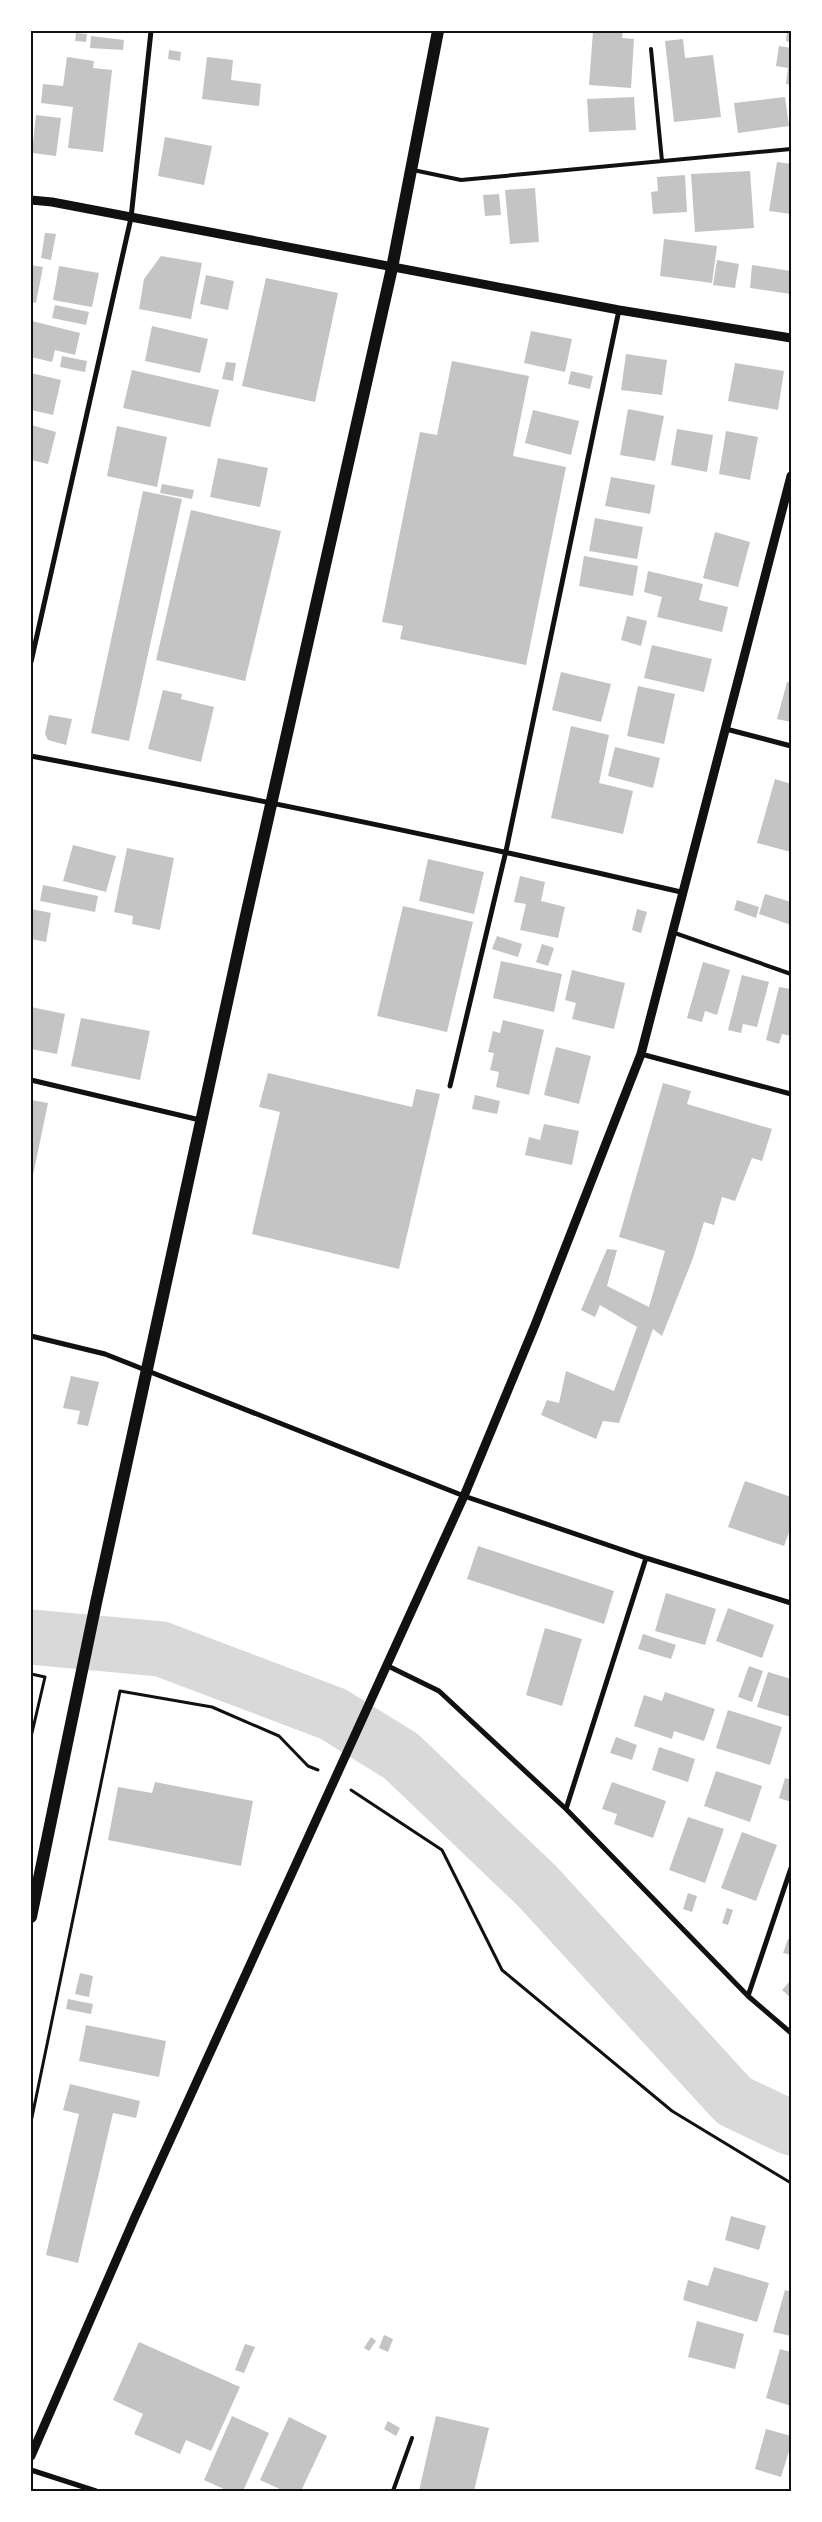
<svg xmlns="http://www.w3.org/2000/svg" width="822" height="2522" viewBox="0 0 822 2522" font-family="'Sofia Sans Condensed',sans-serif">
	<rect width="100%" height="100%" fill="#fff"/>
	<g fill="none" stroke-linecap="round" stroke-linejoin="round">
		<!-- river -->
		<path stroke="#d9d9d9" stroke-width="55" d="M31,1637L161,1649L333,1714L401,1756L538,1887L734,2101L791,2128"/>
	</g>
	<!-- building -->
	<path fill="#c4c4c4" d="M593,31H623L622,38L634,39L631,88L589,85Z
		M787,31H791V42L786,41Z
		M76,33L87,34L86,42L75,41Z
		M91,36L124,40L123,50L90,48Z
		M683,39L685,58L713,55L721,117L674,122L665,41Z
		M779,46L791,48V85L786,84L788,68L776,66Z
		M169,50L181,52L180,61L168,59Z
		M67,57L94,61L93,68L112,70L103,152L68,148L73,107L41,103L43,84L63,86Z
		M207,57L233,60L231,80L261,84L259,106L202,99Z
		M634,97L636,130L589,132L587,99Z
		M785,97L789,126L738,133L734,103Z
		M36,115L61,118L56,156L32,153Z
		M165,137L212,146L204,185L158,176Z
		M777,162L791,164V214L769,211Z
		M750,171L754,228L695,232L691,174Z
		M685,175L687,212L653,214L651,192L658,191L657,177Z
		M535,188L539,242L510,244L505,190Z
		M499,194L501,215L485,216L483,195Z
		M45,233L56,234L51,260L41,258Z
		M664,239L717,246L712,283L660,276Z
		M161,256L202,263L191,319L139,309L144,279Z
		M717,260L739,264L735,288L713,285Z
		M31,265L43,267L36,303L31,302Z
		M752,265L791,271V294L750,288Z
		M59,266L99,273L92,307L53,300Z
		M206,275L234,281L228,310L200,304Z
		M266,278L338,293L315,402L242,386Z
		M55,305L89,312L86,325L52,318Z
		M32,321L80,333L75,355L55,350L52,362L31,357Z
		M152,326L208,339L200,373L145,361Z
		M531,331L572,339L565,372L524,363Z
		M626,354L667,360L662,395L621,390Z
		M62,356L87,361L85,372L60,367Z
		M452,361L529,376L513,456L566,467L526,665L400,639L403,626L382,622L420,432L437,435Z
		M226,362L236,363L233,381L222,379Z
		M735,363L784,371L778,410L728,401Z
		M132,370L219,390L210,427L123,408Z
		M571,371L593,376L590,389L568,384Z
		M31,373L61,380L53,415L31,410Z
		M628,409L664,416L655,461L620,455Z
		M533,410L579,421L571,455L525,443Z
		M31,425L56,432L48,464L31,460Z
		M117,426L167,437L157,487L107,476Z
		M677,429L713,435L707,472L671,465Z
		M726,431L758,437L750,480L719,474Z
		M218,458L268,468L260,507L210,497Z
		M611,477L655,485L650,514L605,506Z
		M162,484L194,490L192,499L160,493Z
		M143,491L182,499L129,741L91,733Z
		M191,510L281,531L245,681L156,660Z
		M595,518L643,527L637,559L589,551Z
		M715,532L750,542L738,587L703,578Z
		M584,556L638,566L633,596L579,586Z
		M648,571L703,584L699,600L728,607L722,632L657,617L662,597L644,592Z
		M627,616L647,621L641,646L621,640Z
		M652,645L712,659L704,692L644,678Z
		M561,672L611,684L601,722L552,710Z
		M787,682L791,683V722L777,719Z
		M638,686L675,694L664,744L627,736Z
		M163,690L182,694L181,699L214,707L201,762L148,749Z
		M49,715L72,719L66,745L48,740L45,734Z
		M571,726L609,735L599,783L633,791L623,834L551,818Z
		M615,747L660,758L653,788L608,776Z
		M775,779L791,784V852L757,843Z
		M73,845L116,856L106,892L63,881Z
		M127,848L174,858L160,930L132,924L133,916L114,912Z
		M428,859L484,872L474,914L419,901Z
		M520,876L545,882L541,901L565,907L558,938L520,930L526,904L514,902Z
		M43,885L98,896L95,912L40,901Z
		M765,894L791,902V925L759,914Z
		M737,900L759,907L756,918L734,910Z
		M403,906L473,922L447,1032L377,1016Z
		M31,909L51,913L46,942L31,939Z
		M637,909L647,912L641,933L632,930Z
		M497,936L522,944L518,957L492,949Z
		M542,944L554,948L548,966L536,962Z
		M501,961L562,974L554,1012L493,998Z
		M703,962L730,970L717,1015L705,1011L702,1022L687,1018Z
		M572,970L625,983L614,1029L572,1019L576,1003L565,1000Z
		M742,975L769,982L757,1027L743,1024L741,1033L728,1030Z
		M779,987L791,989V1036L782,1034L779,1044L766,1040Z
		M31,1007L65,1014L57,1054L31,1049Z
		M81,1018L150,1031L140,1080L71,1066Z
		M503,1020L544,1030L529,1095L496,1087L499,1072L490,1070L494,1053L488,1052L493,1031L500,1033Z
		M556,1047L591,1056L579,1104L544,1095Z
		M268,1073L412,1107L416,1089L440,1094L399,1269L252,1234L280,1112L259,1107Z
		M663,1083L691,1091L687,1104L772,1129L762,1161L752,1158L735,1201L722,1197L714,1225L704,1222L693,1258L662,1336L653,1329L619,1423L603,1421L596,1439L541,1415L547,1400L559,1403L566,1371L614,1391L637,1327L600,1305L595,1317L581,1310L607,1249L617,1250L607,1286L649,1307L665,1251L619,1237Z
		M475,1095L500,1101L497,1114L472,1109Z
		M31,1100L48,1103L32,1180H31Z
		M544,1124L579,1131L572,1165L525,1155L529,1137L540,1140Z
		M71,1376L99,1382L88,1426L77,1424L80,1411L63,1408Z
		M745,1481L791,1497V1527L784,1546L728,1527Z
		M478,1546L614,1591L604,1624L467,1579Z
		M666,1593L716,1609L705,1645L655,1631Z
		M728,1608L774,1625L762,1658L716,1641Z
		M545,1628L582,1639L562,1706L526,1695Z
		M643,1634L676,1645L671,1659L638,1649Z
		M749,1666L763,1671L752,1702L738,1697Z
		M768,1672L791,1679V1717L757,1707Z
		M665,1692L715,1709L704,1741L674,1731L672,1739L634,1726L644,1695L662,1701Z
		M728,1710L782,1727L770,1765L716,1748Z
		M616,1737L637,1745L632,1760L610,1753Z
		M659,1747L695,1759L688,1782L652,1770Z
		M716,1771L762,1786L750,1822L704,1806Z
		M785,1778L791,1780V1802L779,1798Z
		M155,1782L253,1801L241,1866L108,1840L118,1787L152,1793Z
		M612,1782L666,1801L653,1838L614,1824L617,1814L602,1809Z
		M688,1817L724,1829L705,1883L669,1870Z
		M742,1832L777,1845L756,1901L721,1888Z
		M688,1893L697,1896L692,1912L683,1909Z
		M727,1908L733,1910L728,1925L722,1923Z
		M788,1939L791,1940V1955L783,1953Z
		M80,1973L93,1976L89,1997L75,1994Z
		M791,1980V1998L782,1990Z
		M68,1999L93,2004L91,2014L66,2009Z
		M86,2025L166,2041L159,2077L79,2061Z
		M70,2084L140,2101L136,2118L113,2113L78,2263L46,2255L79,2114L63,2110Z
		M731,2216L766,2226L759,2250L725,2240Z
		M714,2267L769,2283L757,2322L683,2300L688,2280L708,2286Z
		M785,2290L791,2292V2336L773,2332Z
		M697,2321L744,2334L735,2369L688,2357Z
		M384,2335L393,2339L388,2352L379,2348Z
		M371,2337L376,2341L369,2351L364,2348Z
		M139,2342L240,2387L211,2451L186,2440L180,2454L134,2434L143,2414L113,2400Z
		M245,2344L255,2347L244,2373L235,2370Z
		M780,2349L791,2352V2406L766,2398Z
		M232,2416L269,2433L243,2491H228L204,2480Z
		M436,2416L489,2428L474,2491H419Z
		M289,2417L327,2436L301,2491H284L260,2480Z
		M388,2421L400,2428L396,2436L384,2429Z
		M766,2429L791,2436V2445L781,2477L755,2469Z"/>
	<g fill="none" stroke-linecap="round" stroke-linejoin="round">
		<!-- path -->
		<path stroke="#111" stroke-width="3" d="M31,1674L45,1677L31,1737
			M351,1790L442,1850L502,1970L672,2111L791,2183
			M31,2122L120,1691L212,1707L279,1736L308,1766L318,1770"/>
		<!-- service -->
		<path stroke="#111" stroke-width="4" d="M651,49L662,161
			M413,170L461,180L791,149
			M672,932L791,974
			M393,2491L412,2438"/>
		<!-- minor -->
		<path stroke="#111" stroke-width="5" d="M31,662L131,218L151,31
			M726,729L791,746
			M31,756C249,797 466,842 681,892
			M641,1054L791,1094
			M31,1080L200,1120
			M450,1086L506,851L619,310
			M31,1336L105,1354L464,1496L646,1558L791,1603
			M386,1665L439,1691L566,1809L748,1996L791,2033
			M566,1809L646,1558
			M748,1996L791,1868
			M31,2470L96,2491"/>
		<!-- tertiary -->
		<path stroke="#111" stroke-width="9" d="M31,200L52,202L619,310L791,338
			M31,2456L135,2217L464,1496L535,1325L641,1054L791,476"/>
		<!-- primary -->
		<path stroke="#111" stroke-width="12" d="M31,1917L96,1603L245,920L392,268L438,31"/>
	</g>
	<!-- border -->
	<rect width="822" height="2522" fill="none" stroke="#ffffff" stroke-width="65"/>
	<rect x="32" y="32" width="758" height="2458" fill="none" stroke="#111" stroke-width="2"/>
</svg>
